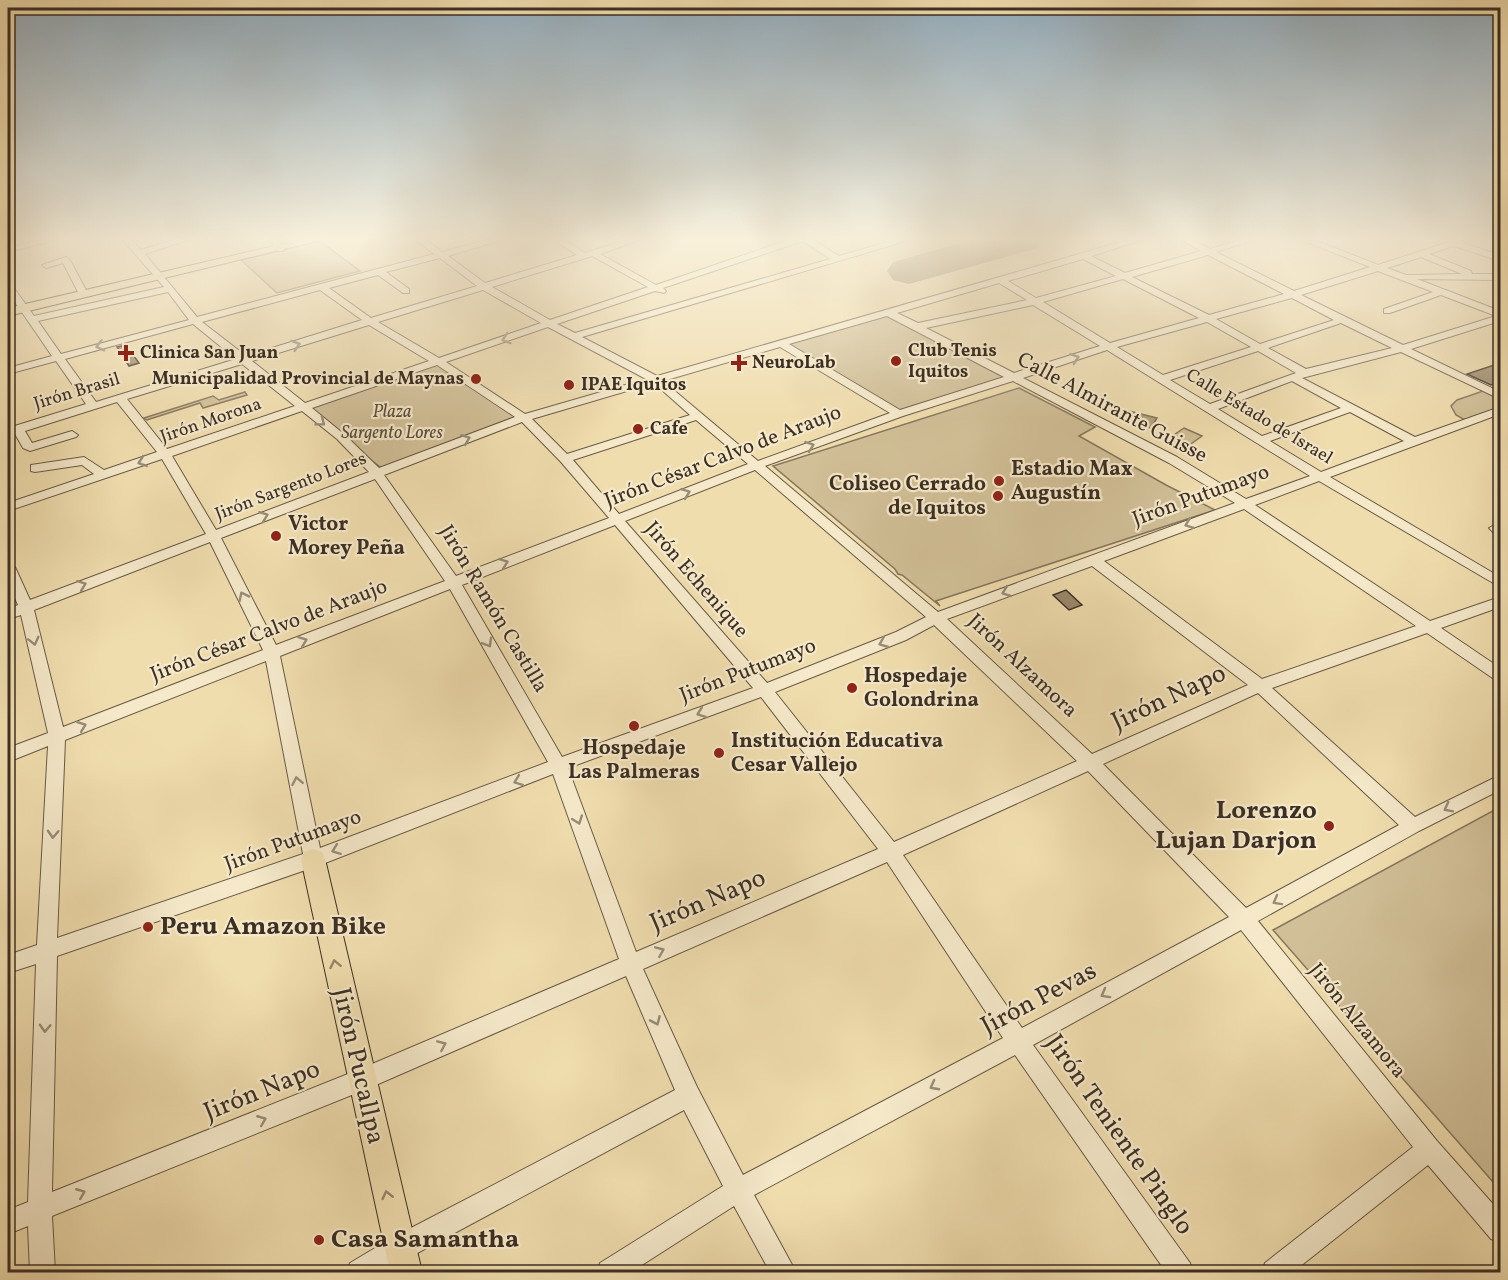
<svg xmlns="http://www.w3.org/2000/svg" width="1508" height="1280" viewBox="0 0 1508 1280" font-family="Vollkorn,serif">
	<rect width="100%" height="100%" fill="#f0ddae"/>
	<filter id="stains"><feTurbulence type="fractalNoise" baseFrequency=".00333" numOctaves="4"/><feColorMatrix values="0 0 0 0 .2 0 0 0 0 .09 0 0 0 0 .02 0 0 0 .5 -.17"/></filter>
	<radialGradient id="worn" r=".72"><stop offset=".6" stop-color="#630" stop-opacity="0"/><stop offset="1" stop-color="#630" stop-opacity=".3"/></radialGradient>
	<!-- green -->
	<path fill="#d1bf97" stroke="#86775e" stroke-width="1.5" d="M320,241L360,271L277,293L241,260Z
		M890,313L1015,378L899,414L782,344Z
		M437,361L522,418L384,470L302,407Z
		M1019,388L1095,427L1079,436L1166,485L1215,510L936,601L940,606L902,575L898,574L895,569L773,466Z
		M1483,391L1500,399V407L1465,420L1456,415L1451,406L1457,400Z
		M245,392L247,395L203,408L200,403L147,420L144,418L213,396L219,400Z
		M1184,428L1202,436L1184,449L1165,441Z
		M1500,807V1190L1273,930Z"/>
	<!-- water -->
	<path fill="#b3a27f" stroke="#83745b" stroke-width="1.5" d="M1125,410L1157,418L1151,428L1119,419Z"/>
	<g fill="none" stroke-linecap="round" stroke-linejoin="round">
		<!-- runway -->
		<path fill="#968669" fill-rule="evenodd" d="M975,239H1044L1038,248L909,284L893,280L887,271L893,262Z"/>
	</g>
	<!-- building -->
	<path fill="#9a896c" stroke="#3c2f24" stroke-width="1.5" d="M126,345L139,363L129,366L117,347Z
		M1494,365L1500,368V382L1491,385L1467,374Z
		M1066,590L1082,605L1069,610L1053,595Z"/>
	<g fill="none" stroke-linecap="round" stroke-linejoin="round">
		<defs>
			<path id="minor" d="M43,239H60L8,252V248Z
				M122,239H131L141,250L177,239H191L145,254L197,317L434,254L415,239H425L442,252L490,239H505L448,256L485,283L577,255L552,239H563L585,253L629,239H643L600,254L656,285L791,239H812L839,256L898,239H913L582,337L657,376L1131,239H1146L1091,256L1125,273L1201,251L1180,239H1191L1210,249L1242,239H1257L1216,252L1294,291L1370,267L1299,239H1312L1378,265L1458,239H1472L1463,243L1500,255V261L1454,246L1429,254L1471,271L1472,274H1500V280L1417,279L1500,311V321L1411,349L1500,392V399L1401,352L1302,378L1415,437L1500,407V414L1330,477L1500,577V587L1319,481L1255,505L1430,621L1500,597V607L1441,628L1500,668V680L1494,679L1427,633L1272,688L1415,817L1500,775V790L1419,831L1258,921L1437,1141L1500,1212V1242L1491,1239L1428,1165L1293,1272H1262L1265,1263L1413,1147L1241,930L1033,1045L1190,1263L1193,1272H1166L1015,1055L754,1195L796,1272H770L734,1206L631,1272H597L600,1263L723,1186L684,1110L382,1272H347L350,1263L390,1239L675,1090L626,976L369,1088L52,1216L55,1272H30L28,1226L8,1234V1210L28,1202L36,964L8,973V955L37,945L48,746L8,762V748L48,733L21,615L8,619V609L18,605L8,582V563L15,567L30,600L206,534L162,459L8,511V503L94,474L82,465L35,472L31,471V465L84,457L104,470L157,452L117,402L25,431L32,443L72,431L78,435L76,437L30,451L23,448L15,434L8,435V428L86,404L56,361L8,374V368L52,356L8,292V283L11,284L34,316L164,287ZM803,241L830,259L575,333L557,324L655,291L664,293L666,291L663,288ZM1208,255L1284,294L1209,315L1132,277ZM592,256L648,287L550,320L492,287ZM1421,257L1462,274L1406,275L1387,268ZM440,258L477,286L371,318L329,288L378,275L403,293H409V289L386,272ZM1083,259L1116,276L1036,298L1008,281ZM1378,271L1433,292L1384,309V313H1390L1441,295L1496,316L1403,345L1301,295ZM1123,279L1199,318L1110,343L1043,302ZM999,283L1027,300L918,323L897,313ZM320,290L362,320L246,356L202,322ZM483,290L541,323L439,358L378,322ZM168,292L189,320L61,354L38,321ZM1292,298L1334,320L1260,344L1216,319ZM1033,305L1100,346L1014,373L926,328ZM887,316L1004,377L900,410L789,344ZM1207,322L1251,347L1163,375L1117,347ZM1341,323L1392,348L1306,369L1268,348ZM193,324L236,359L96,402L65,359ZM369,325L429,361L305,403L252,361ZM548,327L646,379L525,414L446,362ZM780,347L890,413L758,461L663,381ZM1107,350L1310,476L1246,499L1177,457L1023,378ZM1258,351L1296,373L1210,404L1170,380ZM242,364L295,406L167,449L127,399ZM437,365L515,417L379,468L345,435L312,408ZM1013,381L1169,463L1235,503L938,612L765,466L903,416ZM1292,381L1341,408L1262,436L1218,409ZM654,383L690,415L567,454L532,419ZM302,411L337,439L369,472L216,530L172,456ZM1350,412L1404,441L1321,472L1270,441ZM696,420L748,464L619,514L573,460ZM522,422L561,462L609,518L456,576L384,475ZM755,470L926,617L896,632L767,683L625,521ZM375,479L445,581L276,645L221,538ZM1244,509L1416,626L1262,679L1104,561ZM615,525L753,688L562,757L462,585ZM210,542L263,650L63,727L34,610ZM1092,566L1248,685L1092,754L947,619ZM450,589L548,762L320,848L280,656ZM934,625L1077,761L894,842L775,692L906,640ZM266,661L303,854L57,938L65,740ZM1258,693L1399,825L1246,908L1103,764ZM761,697L878,849L636,952L568,768ZM1088,771L1229,917L1022,1028L903,855ZM553,774L619,959L358,1070L52,1192L57,956L320,865ZM887,862L1003,1038L743,1175L697,1087L643,969Z
				M269,239H278L284,249L283,251H277Z
				M66,257L70,260L86,290L84,292H78L63,263L46,268L42,265Z
				M1496,524L1500,525V535L1495,534L1489,528Z"/>
			<path id="major" d="M304,239H325L8,316V308Z
				M313,849L322,852L325,859L422,1272H390L301,859L304,852Z"/>
		</defs>
		<!-- minor casing -->
		<use href="#minor" stroke="#695a46" stroke-width="2"/>
		<!-- major casing -->
		<use href="#major" stroke="#3c2f24" stroke-width="2"/>
		<!-- minor -->
		<use href="#minor" fill="#f5e9ca" fill-rule="evenodd"/>
		<!-- major -->
		<use href="#major" fill="#f0ddae" fill-rule="evenodd"/>
	</g>
	<!-- one-way arrows -->
	<defs><path id="oneway-chevron" d="M-2-3.5L2.5 0L-2 3.5" fill="none" stroke-width="1.6" stroke-linecap="round" stroke-linejoin="round" transform="scale(1.5)"/></defs>
	<g stroke="#988c77">
		<use href="#oneway-chevron" transform="translate(506 339) rotate(162)"/>
		<use href="#oneway-chevron" transform="translate(296 345) rotate(-17)"/>
		<use href="#oneway-chevron" transform="translate(100 346) rotate(165)"/>
		<use href="#oneway-chevron" transform="translate(1075 358) rotate(-19)"/>
		<use href="#oneway-chevron" transform="translate(321 422) rotate(37)"/>
		<use href="#oneway-chevron" transform="translate(466 439) rotate(-21)"/>
		<use href="#oneway-chevron" transform="translate(810 446) rotate(-20)"/>
		<use href="#oneway-chevron" transform="translate(142 462) rotate(161)"/>
		<use href="#oneway-chevron" transform="translate(686 493) rotate(-21)"/>
		<use href="#oneway-chevron" transform="translate(264 516) rotate(-21)"/>
		<use href="#oneway-chevron" transform="translate(1189 524) rotate(159)"/>
		<use href="#oneway-chevron" transform="translate(504 563) rotate(-21)"/>
		<use href="#oneway-chevron" transform="translate(82 585) rotate(-21)"/>
		<use href="#oneway-chevron" transform="translate(1006 592) rotate(160)"/>
		<use href="#oneway-chevron" transform="translate(243 596) rotate(-116)"/>
		<use href="#oneway-chevron" transform="translate(34 641) rotate(76)"/>
		<use href="#oneway-chevron" transform="translate(303 641) rotate(-21)"/>
		<use href="#oneway-chevron" transform="translate(488 643) rotate(60)"/>
		<use href="#oneway-chevron" transform="translate(883 643) rotate(158)"/>
		<use href="#oneway-chevron" transform="translate(701 713) rotate(160)"/>
		<use href="#oneway-chevron" transform="translate(82 726) rotate(-21)"/>
		<use href="#oneway-chevron" transform="translate(297 781) rotate(-101)"/>
		<use href="#oneway-chevron" transform="translate(518 781) rotate(159)"/>
		<use href="#oneway-chevron" transform="translate(1448 808) rotate(153)"/>
		<use href="#oneway-chevron" transform="translate(578 820) rotate(70)"/>
		<use href="#oneway-chevron" transform="translate(53 834) rotate(93)"/>
		<use href="#oneway-chevron" transform="translate(336 850) rotate(159)"/>
		<use href="#oneway-chevron" transform="translate(1277 901) rotate(151)"/>
		<use href="#oneway-chevron" transform="translate(660 951) rotate(-23)"/>
		<use href="#oneway-chevron" transform="translate(1105 994) rotate(151)"/>
		<use href="#oneway-chevron" transform="translate(656 1021) rotate(66)"/>
		<use href="#oneway-chevron" transform="translate(45 1028) rotate(92)"/>
		<use href="#oneway-chevron" transform="translate(442 1045) rotate(-23)"/>
		<use href="#oneway-chevron" transform="translate(934 1086) rotate(152)"/>
		<use href="#oneway-chevron" transform="translate(262 1120) rotate(-22)"/>
		<use href="#oneway-chevron" transform="translate(81 1193) rotate(-22)"/>
	</g>
	<g stroke="#968669">
		<use href="#oneway-chevron" transform="translate(335 964) rotate(-102)"/>
		<use href="#oneway-chevron" transform="translate(387 1195) rotate(-103)"/>
	</g>
	<!-- sky -->
	<linearGradient id="sky" x2="0" y2="1"><stop stop-color="#93adbe"/><stop offset="0.57" stop-color="#f8f0db"/><stop offset="1" stop-color="#f8f0db" stop-opacity="0"/></linearGradient>
	<rect width="1508" height="419" fill="url(#sky)"/>
	<!-- markers -->
	<g fill="#8f2418" stroke="#f5e9ca" stroke-width="2">
		<path d="M123 344h6v6h6v6h-6v6h-6v-6h-6v-6h6z"/>
		<circle cx="896" cy="361" r="6"/>
		<path d="M736 354h6v6h6v6h-6v6h-6v-6h-6v-6h6z"/>
		<circle cx="476" cy="379" r="6"/>
		<circle cx="569" cy="385" r="6"/>
		<circle cx="638" cy="429" r="6"/>
		<circle cx="999" cy="481" r="6"/>
		<circle cx="998" cy="496" r="6"/>
		<circle cx="276" cy="536" r="6"/>
		<circle cx="852" cy="688" r="6"/>
		<circle cx="634" cy="726" r="6"/>
		<circle cx="719" cy="753" r="6"/>
		<circle cx="1329" cy="826" r="6"/>
		<circle cx="148" cy="927" r="6"/>
		<circle cx="319" cy="1240" r="6"/>
	</g>
	<g text-anchor="middle" dominant-baseline="central" stroke-width="4.5" stroke-linejoin="round" paint-order="stroke">
		<!-- far-poi labels -->
		<g font-size="18" font-weight="bold" fill="#3c2f24" stroke="#f5e9ca" text-anchor="start">
			<text x="908" y="351">Club Tenis<tspan x="908" dy="21">Iquitos</tspan></text>
			<text x="140" y="353">Clinica San Juan</text>
			<text x="752" y="363">NeuroLab</text>
			<text x="464" y="379" text-anchor="end">Municipalidad Provincial de Maynas</text>
			<text x="581" y="385">IPAE Iquitos</text>
			<text x="650" y="429">Cafe</text>
		</g>
		<!-- far-street labels -->
		<g font-size="18" fill="#3c2f24" stroke="#f5e9ca">
			<text transform="translate(77 392) rotate(-17)">Jirón Brasil</text>
			<text transform="translate(1259 417) rotate(31)">Calle Estado de Israel</text>
			<text transform="translate(211 421) rotate(-19)">Jirón Morona</text>
			<text transform="translate(291 487) rotate(-21)">Jirón Sargento Lores</text>
		</g>
		<!-- far-park labels -->
		<g font-size="18" font-style="italic" fill="#5a4c3b" stroke="#f5e9ca">
			<text x="392" y="412">Plaza<tspan x="392" dy="21">Sargento Lores</tspan></text>
		</g>
		<!-- street labels -->
		<g font-size="21" fill="#3c2f24" stroke="#f5e9ca">
			<text transform="translate(1112 408) rotate(28)">Calle Almirante Guisse</text>
			<text transform="translate(723 457) rotate(-21)">Jirón César Calvo de Araujo</text>
			<text transform="translate(1201 496) rotate(-20)">Jirón Putumayo</text>
			<text transform="translate(696 580) rotate(49)">Jirón Echenique</text>
			<text transform="translate(493 609) rotate(59)">Jirón Ramón Castilla</text>
			<text transform="translate(269 631) rotate(-21)">Jirón César Calvo de Araujo</text>
			<text transform="translate(1022 666) rotate(43)">Jirón Alzamora</text>
			<text transform="translate(748 671) rotate(-21)">Jirón Putumayo</text>
			<text transform="translate(293 841) rotate(-20)">Jirón Putumayo</text>
			<text transform="translate(1357 1021) rotate(51)">Jirón Alzamora</text>
		</g>
		<!-- poi labels -->
		<g font-size="21" font-weight="bold" fill="#3c2f24" stroke="#f5e9ca" text-anchor="start">
			<text x="1011" y="469">Estadio Max<tspan x="1011" dy="24">Augustín</tspan></text>
			<text x="986" y="484" text-anchor="end">Coliseo Cerrado<tspan x="986" dy="24">de Iquitos</tspan></text>
			<text x="288" y="524">Victor<tspan x="288" dy="24">Morey Peña</tspan></text>
			<text x="864" y="676">Hospedaje<tspan x="864" dy="24">Golondrina</tspan></text>
			<text x="731" y="741">Institución Educativa<tspan x="731" dy="24">Cesar Vallejo</tspan></text>
			<text x="634" y="748" text-anchor="middle">Hospedaje<tspan x="634" dy="24">Las Palmeras</tspan></text>
		</g>
		<!-- near-street labels -->
		<g font-size="26" fill="#3c2f24" stroke="#f5e9ca">
			<text transform="translate(1169 698) rotate(-25)">Jirón Napo</text>
			<text transform="translate(708 901) rotate(-23)">Jirón Napo</text>
			<text transform="translate(1039 999) rotate(-28)">Jirón Pevas</text>
			<text transform="translate(358 1066) rotate(77)">Jirón Pucallpa</text>
			<text transform="translate(262 1091) rotate(-22)">Jirón Napo</text>
			<text transform="translate(1119 1135) rotate(55)">Jirón Teniente Pinglo</text>
		</g>
		<!-- near-poi labels -->
		<g font-size="26" font-weight="bold" fill="#3c2f24" stroke="#f5e9ca" text-anchor="start">
			<text x="1317" y="811" text-anchor="end">Lorenzo<tspan x="1317" dy="30">Lujan Darjon</tspan></text>
			<text x="160" y="927">Peru Amazon Bike</text>
			<text x="331" y="1240">Casa Samantha</text>
		</g>
	</g>
	<!-- margin -->
	<rect width="1508" height="1280" fill="none" stroke="#f0ddae" stroke-width="30"/>
	<rect x="9" y="9" width="1490" height="1262" fill="none" stroke="#3c2f24" stroke-width="3"/>
	<rect x="15" y="15" width="1478" height="1250" fill="none" stroke="#3c2f24" stroke-width="1.5"/>
	<rect width="100%" height="100%" filter="url(#stains)"/>
	<rect width="100%" height="100%" fill="url(#worn)"/>
</svg>
